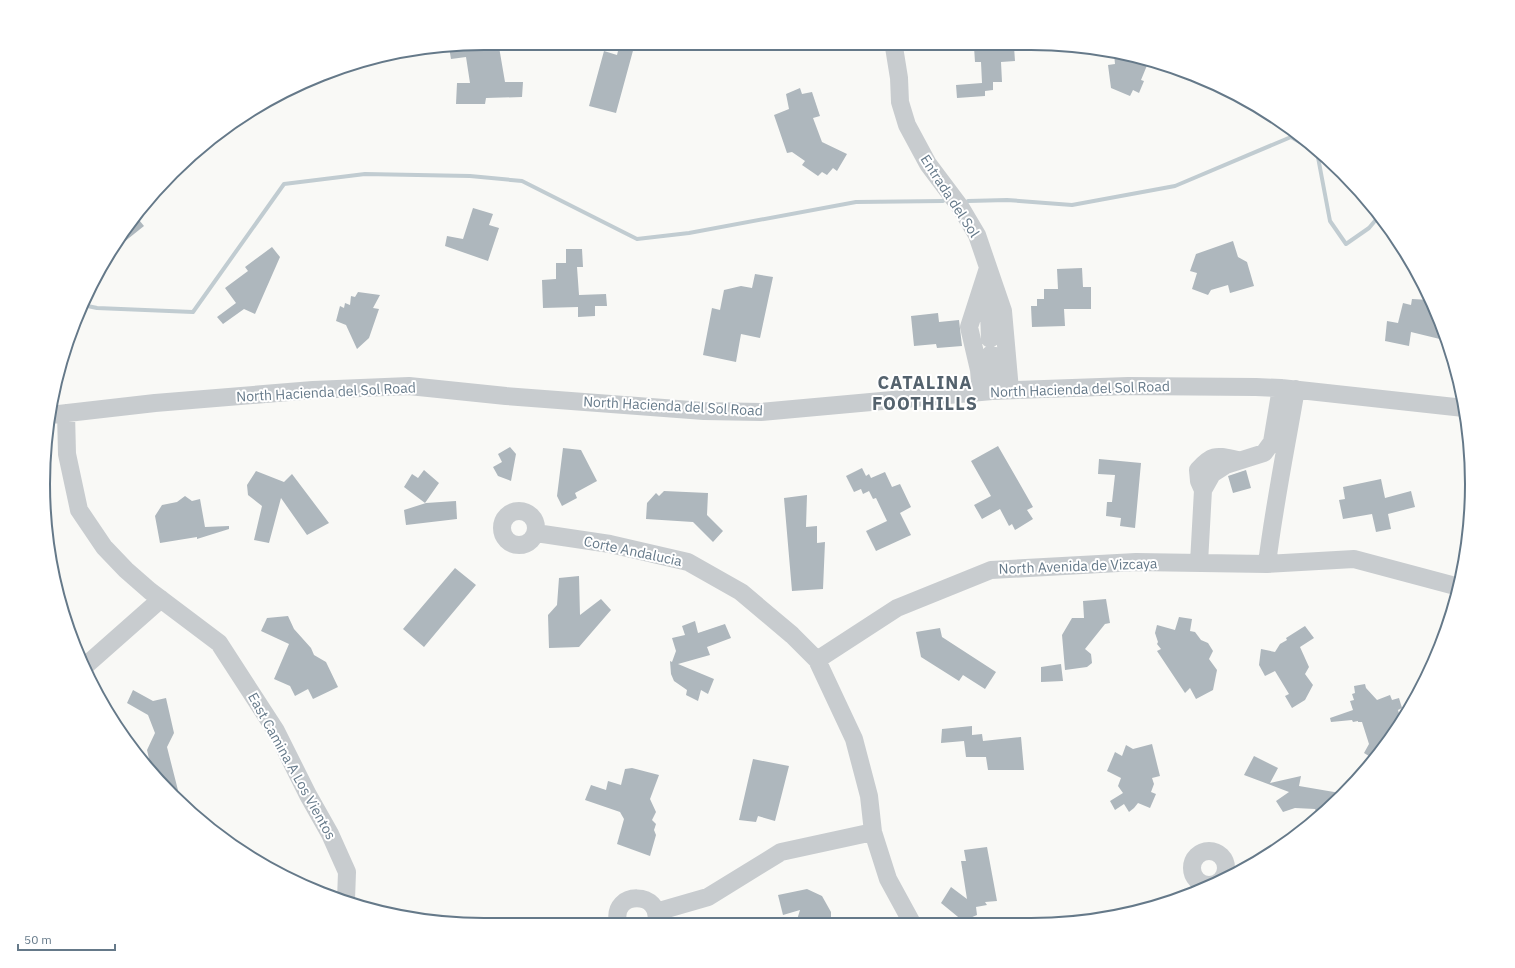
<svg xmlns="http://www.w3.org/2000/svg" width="1515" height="968" viewBox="0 0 1515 968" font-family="'IBM Plex Sans',sans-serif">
	<rect width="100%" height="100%" fill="#f9f9f6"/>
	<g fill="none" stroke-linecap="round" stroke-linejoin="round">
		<!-- stream -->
		<path stroke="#c1ccd1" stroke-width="4" d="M968,201L1007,200L1072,205L1175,186L1291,137L1317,152L1330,221L1346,244L1369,228L1379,216
			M83,305L97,308L193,312L284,184L365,174L470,176L522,181L637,239L689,233L856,202L943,201"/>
	</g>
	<!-- building -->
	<path fill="#aeb7bd" d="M449,47H499L505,82H523L522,97L486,98L485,104H456L457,83H470L466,57L451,59Z
		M619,47H634L616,113L589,106L604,51L617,55Z
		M974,47H1014L1015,61L1001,62L1002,82H993V90L985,91V96L957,98L956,85L982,83L981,62H975Z
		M1114,54L1148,63L1141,80L1144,81L1139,93L1133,90L1130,96L1111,88L1108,65L1115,64Z
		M800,88L802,94L812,92L820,116L813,118L822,142L847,154L837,171L833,168L827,175L822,172L818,176L802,165L805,161L792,152L787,153L774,115L789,109L786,94Z
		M473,208L493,214L489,225L499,228L488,261L445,246L447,236L463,239Z
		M135,215L144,226L114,250L113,248Z
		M1233,241L1238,257L1247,262L1254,286L1230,293L1228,285L1211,290L1208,295L1192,289L1197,273L1190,271L1196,254Z
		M272,247L280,257L255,314L244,309L223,324L217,317L236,303L225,288L248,271L245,267Z
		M566,249H582L583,267H577L579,295L606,294L607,306H595V316L578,317V307L543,308L542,280L556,279V263H566Z
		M1082,268L1083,287H1091V309H1064L1065,326L1032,327L1031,306H1037V299H1044V289H1058L1057,269Z
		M755,274L773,277L760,338L741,334L736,362L703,355L712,308L720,310L724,290L741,286L752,288Z
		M358,292L380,295L373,308L379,309L369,338L357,349L346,325L336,321L340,306L344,308L345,303L350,305L351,296L355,297Z
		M1412,299L1430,300L1448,341L1411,332L1409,346L1385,341L1387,321L1398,323L1403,303L1411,305Z
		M938,313L939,322L959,320L962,346L937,348L936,344L914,346L911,316Z
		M998,446L1033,507L1027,510L1033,519L1015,530L1012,524L1009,526L1000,509L982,519L974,505L991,496L971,461Z
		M510,447L516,454L511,481L498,476L493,467L502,462L498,454Z
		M563,448L581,450L597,481L575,493L577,498L562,506L557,496Z
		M1099,459L1141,463L1135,528L1120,526L1121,518L1106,516L1107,502H1112L1115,475L1098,474Z
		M862,468L866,476L869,474L871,478L885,472L892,487L900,484L911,507L900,513L911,535L876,551L866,531L887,521L876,498L873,499L869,491L863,494L861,489L854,492L846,476Z
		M424,470L439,483L425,503L404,487L412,474L418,478Z
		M1246,470L1251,488L1233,493L1228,476Z
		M256,471L284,482L292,474L329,523L307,535L281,498L269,543L254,540L262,506L248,495L247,485Z
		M1381,479L1385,498L1411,491L1415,507L1388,514L1391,529L1376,532L1372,514L1343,519L1339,500L1345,499L1343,487Z
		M664,491L708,493L707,515L723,531L713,542L693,522L646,519L647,503L656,493L659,496Z
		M807,495L806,527L817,526V543L825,542L823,589L792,591L784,498Z
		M185,496L192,501L200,499L205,527L229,526V529L197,539V537L160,543L155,516L162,505L177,502Z
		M456,501L457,519L406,525L404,510L426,503Z
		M455,568L476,585L424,647L403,629Z
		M579,576L580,615L601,599L611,610L579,647L549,648L548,615L557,605L559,578Z
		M1106,599L1110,623L1105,624L1085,649L1091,654L1092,663L1087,667L1065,670L1062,635L1072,618H1084L1083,601Z
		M288,616L294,629L311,648L314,655L326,662L338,687L313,699L308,689L295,696L290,686L274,679L289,644L261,631L267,618Z
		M1179,617L1192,619L1190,631L1195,632L1201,640L1208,643L1213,651L1209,659L1217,670L1213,690L1196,699L1190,688L1185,693L1157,651L1161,649L1157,644L1158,642L1155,633L1157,625L1175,630Z
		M695,621L698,633L725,624L731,638L707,647L710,655L678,664L714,679L708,694L701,690L698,701L686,695L687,690L674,681L671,674L670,661L672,662L676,651L672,638L685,635L682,626Z
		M1305,626L1314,638L1300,647L1309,667L1305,674L1313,685L1305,700L1292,708L1285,696L1289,694L1275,671L1265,676L1259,665L1261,649L1275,652L1280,644L1287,640L1286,638Z
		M940,628L942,637L996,672L985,689L963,675L959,681L921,657L916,632Z
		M1061,664L1063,681L1041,682V667Z
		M1365,684L1366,688L1377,700L1390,695L1392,700L1399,698L1402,708L1398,710L1401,720L1396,724L1397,727L1381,753L1374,759L1364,753L1369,744L1362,722H1358V721L1353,722L1352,720L1331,722L1330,718L1353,710L1350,701L1354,700L1352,694L1355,693L1354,686Z
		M133,690L153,701L166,698L174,733L167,747L181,802L153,775L147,768L151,767L147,750L155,733L148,715L127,703Z
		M972,726V735L982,734L983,741L1021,737L1024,770H988L986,757H966L964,741L941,743L942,729Z
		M1152,744L1160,776L1152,778L1154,784L1151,792L1156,794L1150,808L1138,803L1134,808L1129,812L1124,804L1115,810L1110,801L1123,793L1118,786L1121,778L1107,771L1115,752L1122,756L1126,745L1133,749Z
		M1254,756L1278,768L1270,783L1301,776L1299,786L1340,793L1318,815L1315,809L1295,808L1283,812L1276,801L1289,792L1244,775Z
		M753,759L789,766L775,821L758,816L756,822L739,820Z
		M632,768L659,775L650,799L656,812L652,820L656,824L654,830L656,835L650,856L617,844L624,819L620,812L585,800L591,785L606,790L608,781L621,785L625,769Z
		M987,847L997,901L985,902L987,905L976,907L977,915L963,921L941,903L951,887L967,899L961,861H966L964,850Z
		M807,889L822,896L831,912V923H796L800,910L783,915L778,895Z"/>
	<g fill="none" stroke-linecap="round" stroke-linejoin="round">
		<!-- minor -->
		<path stroke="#c8cccf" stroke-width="18" d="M894,47L899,78L900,102L907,125L928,164L961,208L977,235L1003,311L1010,390
			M988,285L990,339
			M991,354L995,391
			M981,392L979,370L969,327L988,268
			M66,413L67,454L79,510L104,547L126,570L150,591L219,643L276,731L308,795L330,834L347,872L346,900
			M50,415L155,403L313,390L409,386L506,396L704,411L761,412L992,391L1128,386L1256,387L1281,388L1464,408
			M1203,490L1212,474L1226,465L1264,453L1272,442L1281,388
			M502 528a17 17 0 1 1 34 0a17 17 0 1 1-34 0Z
			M536,533L610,544L688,562L741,592L792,635L817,660L854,739L869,796L873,832L888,879L912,923
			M1199,563L1203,490L1199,481L1198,470C1213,453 1217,456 1238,460
			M1267,564C1274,506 1286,448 1296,389
			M817,660L897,608L991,570L1136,562L1267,564L1354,559L1459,587
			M84,667L161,599
			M1192 868a17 17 0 1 1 34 0a17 17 0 1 1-34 0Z
			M656,912L708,897L781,852L873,832
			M618,922C611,890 663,891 656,922"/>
	</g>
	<g text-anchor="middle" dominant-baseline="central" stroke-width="4" stroke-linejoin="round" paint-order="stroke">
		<!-- street labels -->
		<g font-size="14" fill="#657989" stroke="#fff">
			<text transform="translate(950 196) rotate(57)">Entrada del Sol</text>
			<text transform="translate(1080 389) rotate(-2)">North Hacienda del Sol Road</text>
			<text transform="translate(326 392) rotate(-3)">North Hacienda del Sol Road</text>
			<text transform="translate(673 406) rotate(3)">North Hacienda del Sol Road</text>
			<text transform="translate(633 551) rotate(12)">Corte Andalucia</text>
			<text transform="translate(1078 566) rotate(-2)">North Avenida de Vizcaya</text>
			<text transform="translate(292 766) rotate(61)">East Camina A Los Vientos</text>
		</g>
		<!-- district labels -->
		<g font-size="18" font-weight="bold" letter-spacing="1" fill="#54626d" stroke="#fff">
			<text x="925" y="382">CATALINA<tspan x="925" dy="21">FOOTHILLS</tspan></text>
		</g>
	</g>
	<!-- crop -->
	<path d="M0 0H1515V968H0ZM484 50H1031A434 434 0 0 1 1465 484V484A434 434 0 0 1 1031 918H484A434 434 0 0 1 50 484V484A434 434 0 0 1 484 50Z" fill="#fff" fill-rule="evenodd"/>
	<path fill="none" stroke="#657989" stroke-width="2" d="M484 50H1031A434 434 0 0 1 1465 484V484A434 434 0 0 1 1031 918H484A434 434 0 0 1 50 484V484A434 434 0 0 1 484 50Z"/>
	<!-- scale -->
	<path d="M18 944v6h97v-6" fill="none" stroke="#657989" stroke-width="2"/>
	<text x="24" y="944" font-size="12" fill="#657989" stroke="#ffffff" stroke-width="3" paint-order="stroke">50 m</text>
</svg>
